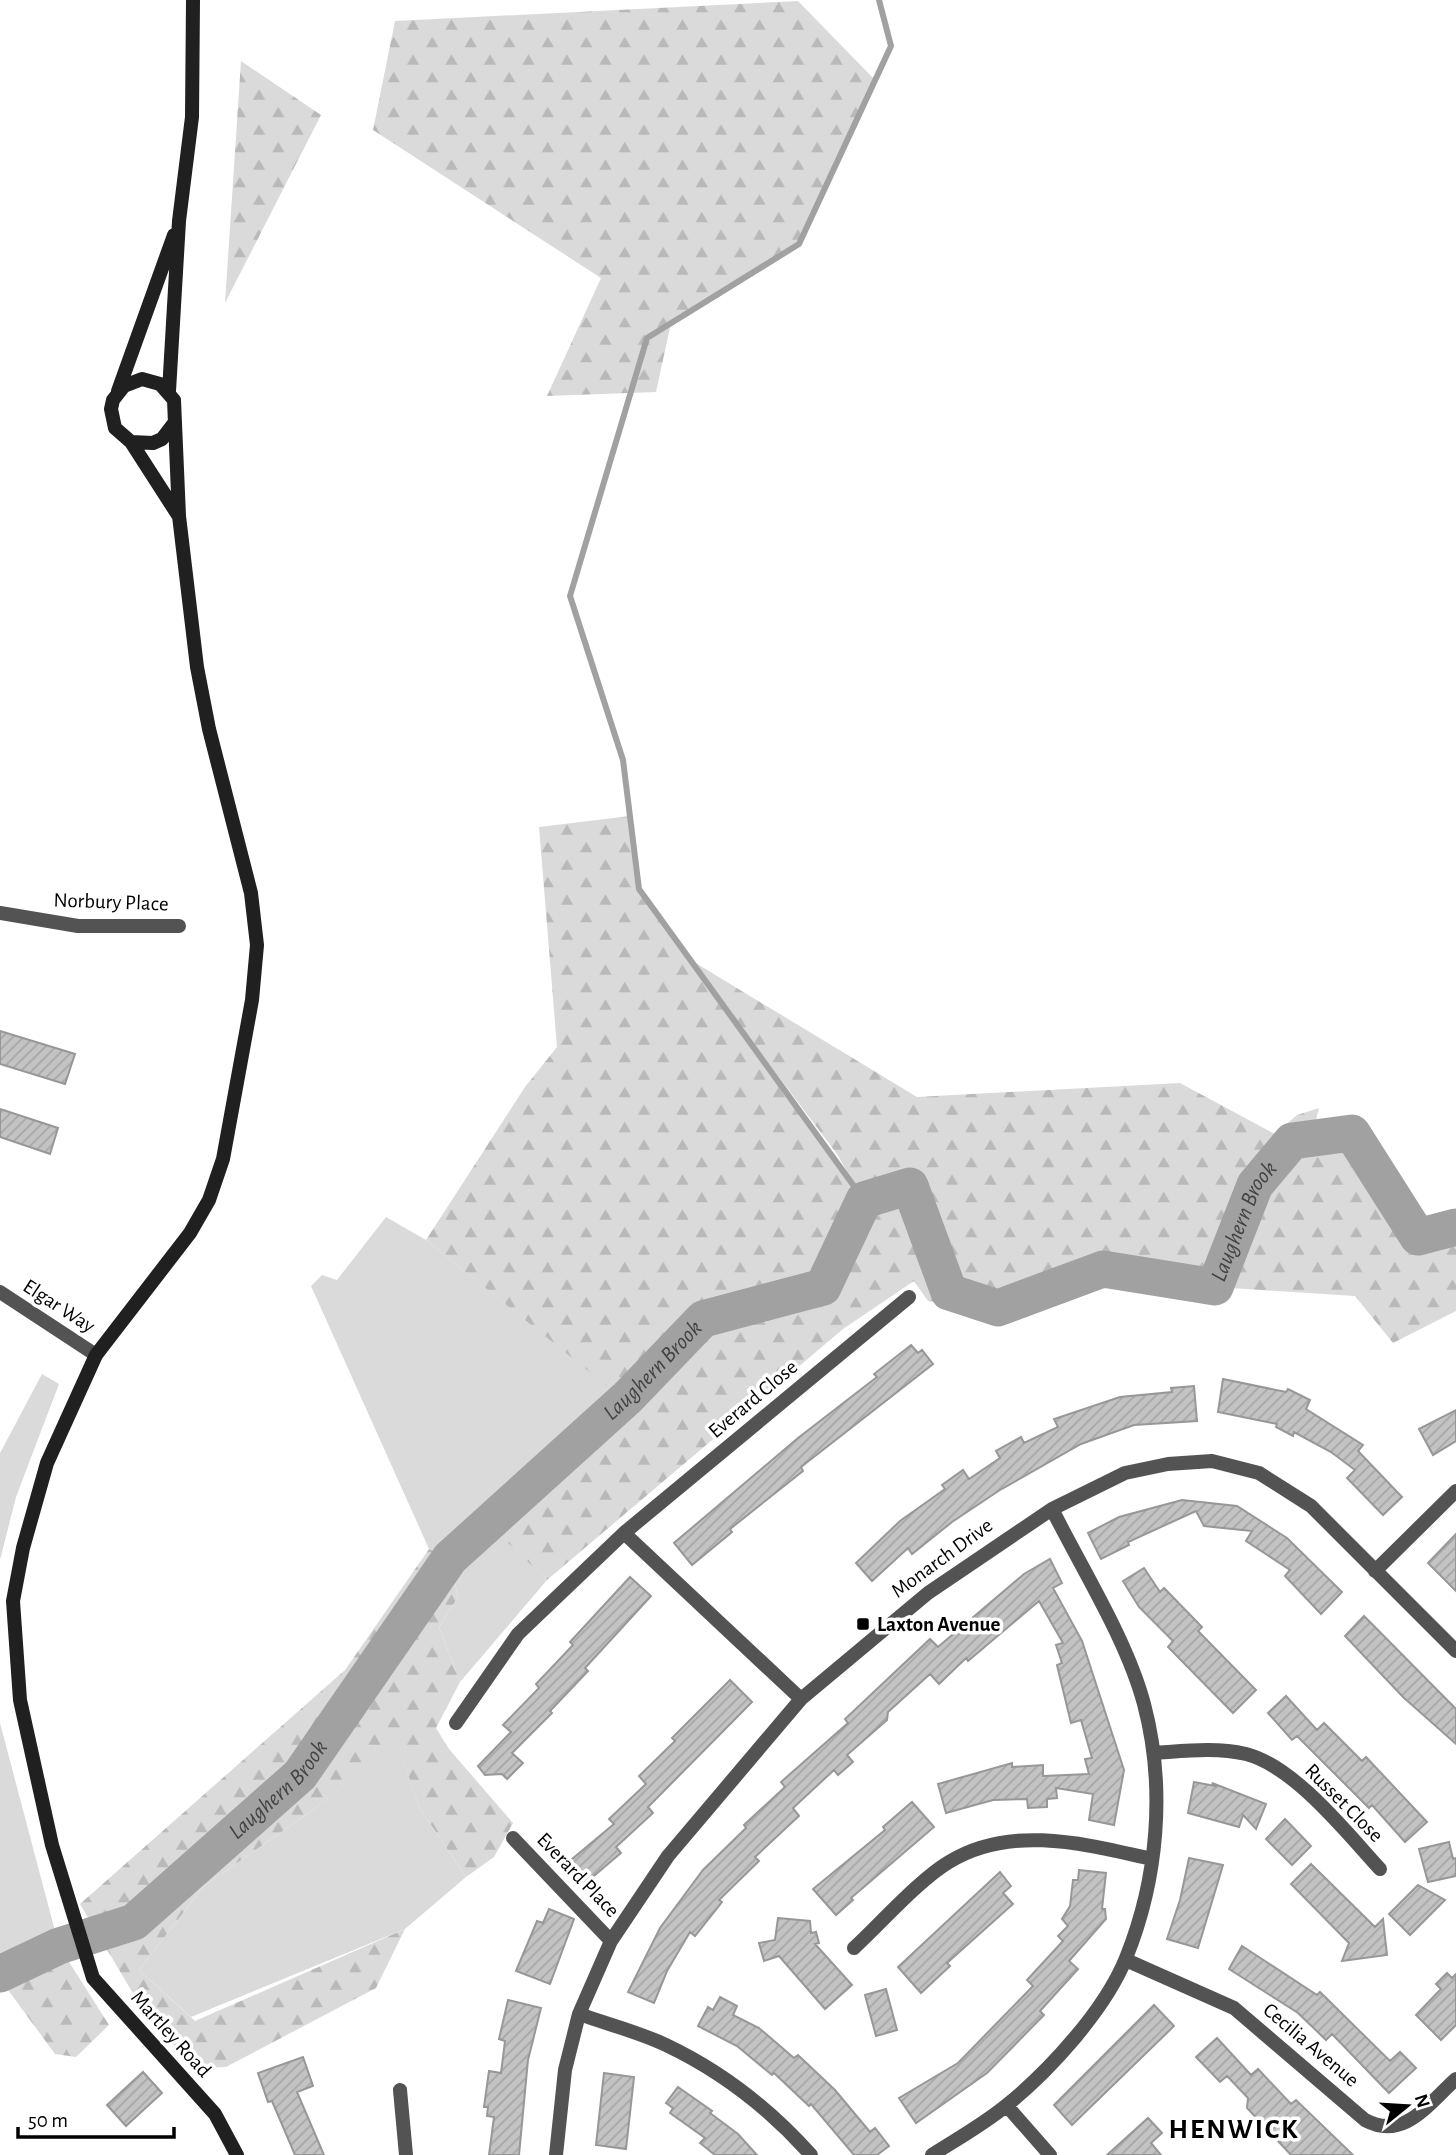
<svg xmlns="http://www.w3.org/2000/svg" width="1456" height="2155" viewBox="0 0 1456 2155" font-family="'Alegreya Sans',sans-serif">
	<defs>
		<pattern id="forest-firs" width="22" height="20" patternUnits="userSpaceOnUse" patternTransform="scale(1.75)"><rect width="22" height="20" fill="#dadada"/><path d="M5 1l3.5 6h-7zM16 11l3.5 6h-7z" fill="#b9b9b9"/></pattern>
		<pattern id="building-hatch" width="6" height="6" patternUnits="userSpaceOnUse" patternTransform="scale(1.75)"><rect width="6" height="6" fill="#c3c3c3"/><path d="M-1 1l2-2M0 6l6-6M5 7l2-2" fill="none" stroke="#a6a6a6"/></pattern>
	</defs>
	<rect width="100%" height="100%" fill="#fff"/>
	<!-- green -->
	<path fill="#dadada" d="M386,1217L426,1240L624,1399L490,1524L547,1580L460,1682L439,1627L458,1597L450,1558L429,1549L311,1286L322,1275L337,1280Z
		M42,1374L59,1384L16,1497L0,1560V1453Z
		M0,1723L59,1946L0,1974Z
		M398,1743L419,1807L466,1877L405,1929L191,2017L139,1970L204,1886L310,1812Z"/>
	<!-- forest -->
	<path fill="url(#forest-firs)" fill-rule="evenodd" d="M798,1L875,80L799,244L671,323L656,392L547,396L601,278L373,130L395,21Z
		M241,61L321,115L225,303Z
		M630,816L639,889L694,962L917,1097L1180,1083L1275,1134L1297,1115L1319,1108L1315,1124L1352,1133L1418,1236L1456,1227V1311L1393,1343L1355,1296L1215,1287L1103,1269L998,1308L928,1301L914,1281L843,1329L547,1580L489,1525L623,1399L426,1240L525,1087L557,1047L539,827ZM732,1015L837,1154L857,1189Z
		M429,1549L450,1558L458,1597L439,1627L460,1682L436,1728L449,1749L513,1823L494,1857L466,1877L419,1807L398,1744L310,1812L204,1886L139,1970L195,2021L405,1929L376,1988L226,2067L201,2068L153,2027L80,1904L345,1670Z
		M59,1946L109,2025L76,2057L55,2054L0,1979V1974Z"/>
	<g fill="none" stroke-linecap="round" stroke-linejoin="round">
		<!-- stream -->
		<path stroke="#a1a1a1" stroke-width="6" d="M864,1200L639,889L623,760L570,596L647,338L799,244L891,46L879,0"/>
		<!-- river -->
		<path stroke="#a1a1a1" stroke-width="37" id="s1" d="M0,1974L59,1946L134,1922L300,1775L450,1558L628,1397L703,1319L823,1287L864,1200L910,1186L949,1292L998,1308L1103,1269L1215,1287L1255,1185L1292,1141L1352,1133L1418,1237L1456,1227"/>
	</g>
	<!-- building -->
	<path fill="url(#building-hatch)" stroke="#979797" stroke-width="2" d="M0,1031L75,1054L65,1084L0,1064Z
		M0,1109L58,1128L50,1154L0,1137Z
		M911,1345L918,1353L922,1350L933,1364L801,1467L803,1471L730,1529L732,1532L692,1565L674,1543L798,1438L877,1377L874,1374Z
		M1223,1379L1286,1392L1288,1389L1310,1400L1306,1409L1363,1445L1358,1451L1402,1497L1383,1515L1347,1478L1355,1470L1331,1452L1294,1432L1293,1436L1276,1427L1277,1424L1218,1412Z
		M1194,1386L1197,1421L1134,1425L1081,1444L1000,1490L952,1522L912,1554L908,1548L872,1581L856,1563L900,1521L945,1489L942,1485L963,1470L969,1479L1000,1458L996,1451L1021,1437L1024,1443L1058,1427L1054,1419L1120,1397L1172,1392L1171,1388Z
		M1456,1410V1441L1433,1455L1419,1429Z
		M1182,1500L1237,1506L1287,1538L1342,1592L1321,1614L1285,1576L1290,1570L1246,1541L1252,1531L1204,1526L1196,1511L1128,1542L1129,1545L1101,1559L1088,1533L1119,1517Z
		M1456,1534V1591L1428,1563Z
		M1050,1559L1062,1583L1053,1588L1082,1641L1124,1770L1114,1825L1089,1820L1093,1794L1056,1788L1057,1798L1047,1799V1807L1028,1808L1027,1799L993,1800L946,1813L938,1784L1012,1763V1767L1043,1765V1776L1089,1774L1085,1759L1092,1758L1081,1720L1071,1723L1057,1665L1062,1663L1056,1645L1063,1643L1039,1601L968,1661L966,1658L939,1684L930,1674L888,1712L887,1720L847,1755L853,1762L838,1775L834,1770L793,1808L799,1816L755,1857L759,1861L719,1900L722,1902L695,1936L690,1932L667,1971L654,2003L628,1992L660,1928L703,1870L746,1828L744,1825L785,1787L781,1782L848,1723L845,1719L930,1639L938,1647L1024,1574Z
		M1144,1568L1160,1592L1164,1588L1202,1627L1198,1631L1256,1690L1233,1713L1168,1647L1173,1641L1139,1607L1123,1581Z
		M630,1577L651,1596L585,1668L588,1671L550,1711L552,1713L512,1753L523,1763L507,1779L502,1774L485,1775L478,1766L511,1732L503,1725L539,1688L536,1684L573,1645L570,1642Z
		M1364,1616L1456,1709V1744L1403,1697L1345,1636Z
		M730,1680L752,1702L648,1807L653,1813L616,1847L621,1853L582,1886L565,1865L614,1824L609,1819L646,1784L639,1776L675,1741L672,1738Z
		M1286,1696L1317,1730L1324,1723L1362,1761L1366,1757L1427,1822L1405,1842L1372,1805L1369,1808L1297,1736L1292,1740L1268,1713Z
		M1194,1782L1215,1786L1212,1783L1266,1804L1256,1829L1243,1815L1239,1827L1188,1813Z
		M912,1802L934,1827L851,1898L853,1900L836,1915L813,1889L885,1830L883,1827Z
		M1285,1819L1311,1846L1292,1865L1266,1839Z
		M1449,1842L1453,1859L1456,1858V1876L1428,1882L1419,1849Z
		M1189,1858L1223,1865L1198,1948L1167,1939L1180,1900Z
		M1311,1864L1375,1927L1383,1919L1387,1955L1342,1961L1349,1943L1291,1884Z
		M1079,1870L1106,1873L1102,1909H1105L1106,1919L1069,1961L1078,1969L1040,2011L1044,2015L987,2073L916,2123L899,2098L958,2063L1033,1986L1027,1980L1063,1941L1058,1936L1068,1926L1062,1919L1070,1906L1073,1880H1078Z
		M1000,1872L1011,1886L1003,1893L1013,1904L947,1963L950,1966L921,1993L898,1967Z
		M1418,1885L1445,1900L1410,1935L1389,1914Z
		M549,1909L574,1919L550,1984L516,1971L537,1921L543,1923Z
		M778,1918L810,1921L811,1933L816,1932L819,1943L815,1944L852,1985L825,2009L779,1956L764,1961L759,1943L775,1940Z
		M1242,1946L1317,1995L1320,1992L1390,2061L1400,2052L1416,2068L1389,2093L1332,2034L1326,2040L1298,2013L1229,1969Z
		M1447,1973L1452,1978L1456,1974V2025L1441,2040L1416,2015L1441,1989L1436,1984Z
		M886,1989L897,2030L876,2036L865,1995Z
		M720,1997L737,2006L733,2015L759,2028L794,2058L798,2055L835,2090L870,2132L875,2128L889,2146L877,2155H854L811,2104L809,2106L774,2073L772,2075L737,2046L698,2026L708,2007L713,2010Z
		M508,2000L541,2008L528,2060L519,2155H489L494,2117L487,2116L488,2107H484L489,2071L501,2073L505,2041L499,2039Z
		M1154,2005L1174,2026L1072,2125L1054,2105Z
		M1217,2038L1251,2075L1258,2069L1291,2104L1296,2100L1353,2155H1291L1247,2108L1248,2098L1227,2076L1220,2082L1196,2057Z
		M303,2057L313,2086L297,2092L324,2155H295L272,2101L268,2102L258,2073Z
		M143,2072L162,2093L126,2126L107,2105Z
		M604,2073L634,2077L626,2149L596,2145Z
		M678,2087L712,2111L710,2113L738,2134L757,2155H715L700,2143L705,2138L670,2113L673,2108L666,2103Z
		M1148,2118L1162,2133L1151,2143L1161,2155H1107Z"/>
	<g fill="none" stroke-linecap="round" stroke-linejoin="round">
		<!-- street -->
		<path stroke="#535353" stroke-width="14" d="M0,913L78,926H179
			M0,1292L96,1355
			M624,1533L801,1699
			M1375,1571L1456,1491
			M456,1723L518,1634L624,1533L909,1297
			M1154,1753C1185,1751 1216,1747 1246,1754C1294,1766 1347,1833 1380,1869
			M513,1838L611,1941
			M854,1948C880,1924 920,1879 949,1862C1011,1824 1085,1844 1152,1859
			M1126,1960L1234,2008L1365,2120C1404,2141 1428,2104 1456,2079
			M579,2014C607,2024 639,2032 666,2045C723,2072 769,2108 811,2155
			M400,2090L406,2155
			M1007,2106L1050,2155
			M556,2155L565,2070L579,2014L611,1941L668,1856L801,1699L928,1593L1052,1509L1125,1473L1168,1464L1212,1461L1259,1473L1311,1506L1456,1651
			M932,2155C957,2139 984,2124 1007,2105C1050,2070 1105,2010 1126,1958C1158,1879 1166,1787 1144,1704C1127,1640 1082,1569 1052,1509"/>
		<!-- secondary -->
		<path stroke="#202020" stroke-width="14" d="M118,391L174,235
			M169,391L179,221L192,117L193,0
			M175,422L162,439L153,443L131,442L115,428L111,409L113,400L124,386L142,379L160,384L174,400L179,516L197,667L209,729L251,893L257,945L252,1000L223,1159L209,1200L190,1233L96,1355L47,1463L23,1548L13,1601L20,1700L52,1845L93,1978L215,2114L237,2155
			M131,442L178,515"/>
	</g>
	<!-- markers -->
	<rect fill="#000" stroke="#fff" stroke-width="2.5" x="856" y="1617" width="14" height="14" rx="3.5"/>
	<g text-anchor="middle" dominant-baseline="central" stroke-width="7" stroke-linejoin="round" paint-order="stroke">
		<!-- street labels -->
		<g font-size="21" fill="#000" stroke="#fff">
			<text transform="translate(111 902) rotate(2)">Norbury Place</text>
			<text transform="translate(59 1306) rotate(33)">Elgar Way</text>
			<text transform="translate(753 1399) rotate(-40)">Everard Close</text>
			<text transform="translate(942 1558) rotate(-36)">Monarch Drive</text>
			<text transform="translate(1344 1803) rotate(45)">Russet Close</text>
			<text transform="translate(578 1875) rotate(46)">Everard Place</text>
			<text transform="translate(171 2034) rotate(48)">Martley Road</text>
			<text transform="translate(1311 2045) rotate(40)">Cecilia Avenue</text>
		</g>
		<!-- poi labels -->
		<g font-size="21" font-weight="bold" fill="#000" stroke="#fff" text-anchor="start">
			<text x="877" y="1624">Laxton Avenue</text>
		</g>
		<!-- water labels -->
		<g font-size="23" font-style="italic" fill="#424242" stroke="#fff">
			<text stroke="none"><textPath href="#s1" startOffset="1708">Laughern Brook</textPath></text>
			<text stroke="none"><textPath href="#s1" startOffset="906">Laughern Brook</textPath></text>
			<text stroke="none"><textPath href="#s1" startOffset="340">Laughern Brook</textPath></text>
		</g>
		<!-- district labels -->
		<g font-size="28" font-weight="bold" letter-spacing="2" fill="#000" stroke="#fff">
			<text x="1234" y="2130">HENWICK</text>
		</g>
	</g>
	<!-- north arrow -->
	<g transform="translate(1407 2106) rotate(72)" stroke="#ffffff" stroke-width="5" paint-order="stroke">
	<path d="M0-5L12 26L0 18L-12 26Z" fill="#000000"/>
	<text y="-10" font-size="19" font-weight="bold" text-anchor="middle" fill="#000000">N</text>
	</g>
	<!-- scale -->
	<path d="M18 2127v10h156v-10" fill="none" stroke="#000000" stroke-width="3.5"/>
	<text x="28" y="2127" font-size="21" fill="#000000" stroke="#ffffff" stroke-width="5" paint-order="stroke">50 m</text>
</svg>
